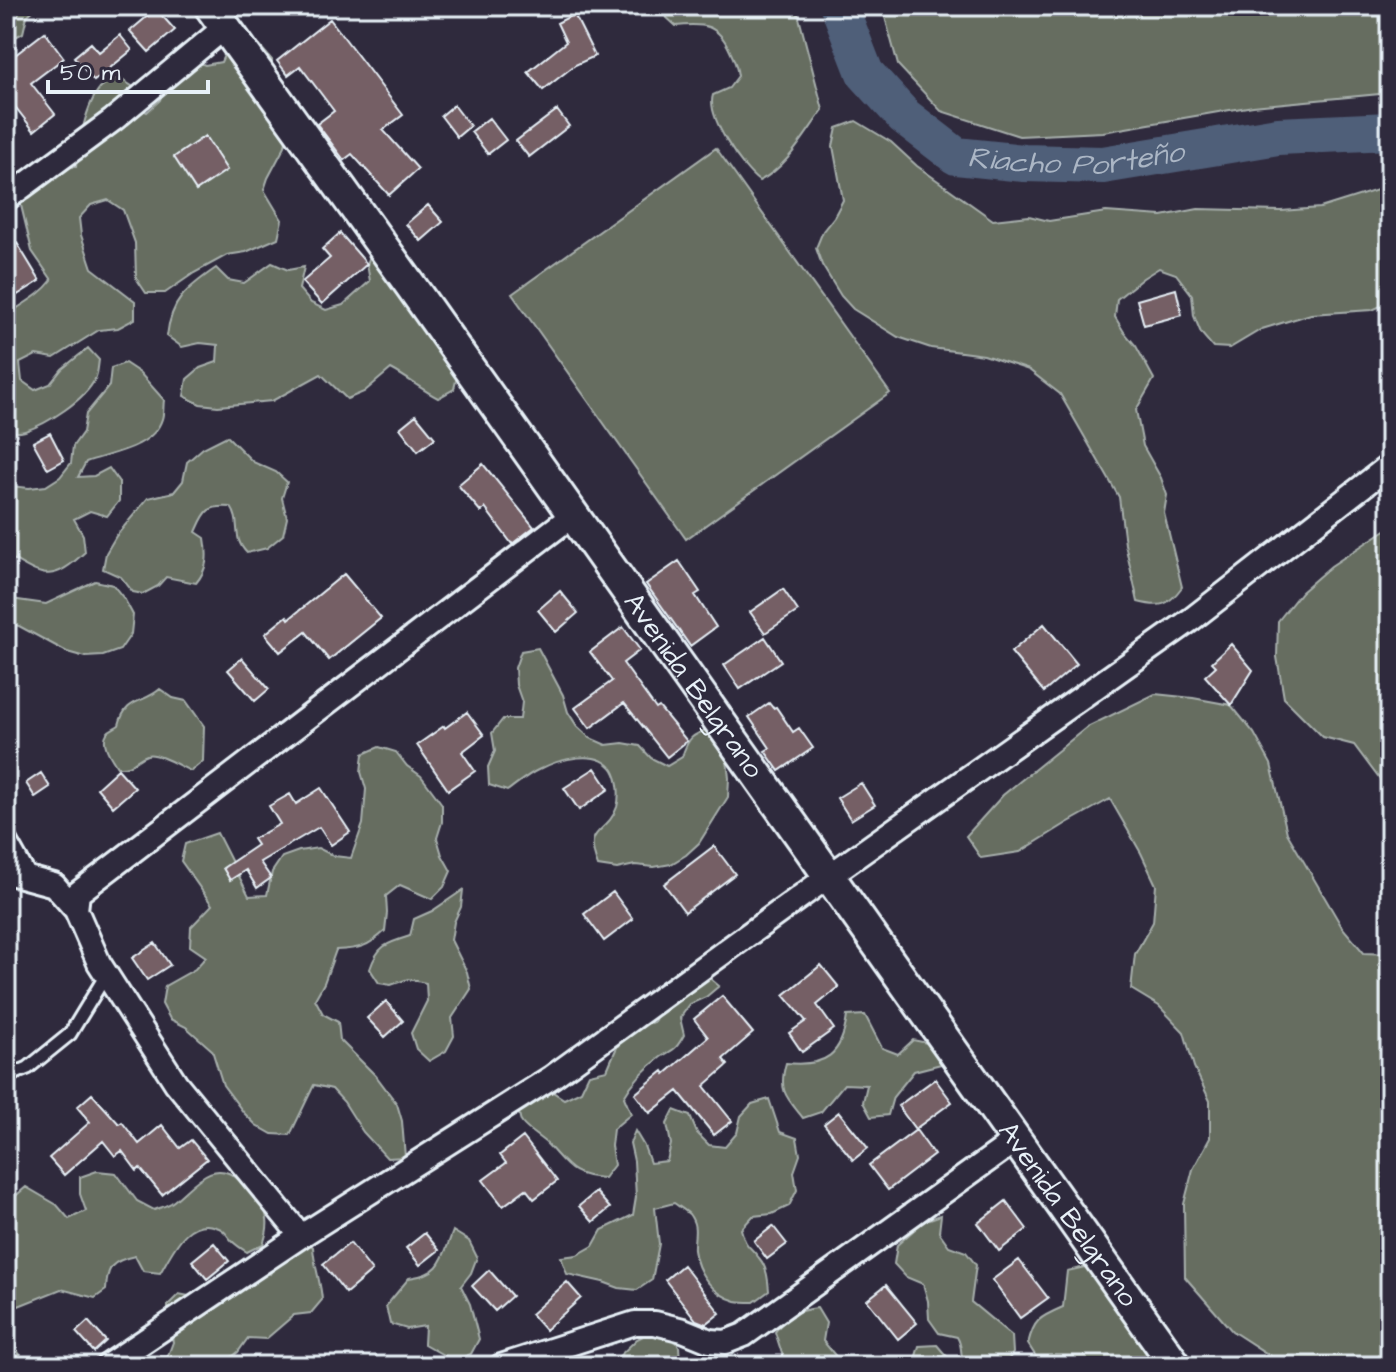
<svg xmlns="http://www.w3.org/2000/svg" width="1396" height="1372" viewBox="0 0 1396 1372" font-family="'Architects Daughter',sans-serif">
	<rect width="100%" height="100%" fill="#2f2a3d"/>
	<filter id="ink" filterUnits="userSpaceOnUse"><feTurbulence type="fractalNoise" baseFrequency=".0125" numOctaves="2"/><feDisplacementMap in="SourceGraphic" scale="16" xChannelSelector="R" yChannelSelector="G"/><feConvolveMatrix kernelMatrix="1 2 1 2 8 2 1 2 1" color-interpolation-filters="sRGB"/></filter>
	<g filter="url(#ink)">
		<!-- green -->
		<path fill="#666d60" stroke="#a7afac" stroke-width="2" d="M6,6H38L27,16L23,33L8,41H6Z
			M654,6H796L823,110C805,134 787,168 759,181C742,169 706,116 713,95L729,88L738,76C737,67 734,59 730,51C718,24 704,23 676,26Z
			M882,6H1390V93L1253,106L1103,132L1019,136L941,111L898,65Z
			M244,40L260,46L272,60L271,97L288,128L285,146L268,178L264,190L282,220L278,238L246,252L227,255L194,273L165,293H146L136,278L135,243L123,210L108,200L91,205L79,218L81,235L92,268L135,301V319L118,328L99,330L54,358L36,355L20,363L22,381L35,390L50,384L62,369L88,348L99,360C98,366 98,374 95,379C85,400 47,424 25,431C19,433 12,432 6,432V316C23,303 39,297 52,280L32,251L20,201L58,166L76,167C78,146 86,104 100,88C105,83 111,80 117,77L132,86V104L147,112L160,100L165,84L189,59L205,65L221,62L228,46Z
			M856,121L891,142L917,166L993,220L1029,216L1049,221L1106,212L1162,216L1198,209L1281,211L1320,208L1390,186V302L1372,310L1311,314L1262,329L1230,348L1213,347L1201,333L1194,316L1192,295L1176,274L1159,268L1143,278L1117,299L1115,317L1124,332L1136,346L1154,379L1136,410L1143,446L1161,478L1167,495L1164,513L1182,587C1168,606 1161,608 1138,602L1125,544L1119,497L1060,394L1029,370L984,355L931,348L898,337L853,309L841,296L822,265L816,248L823,231L834,217L843,200L833,146L837,128Z
			M716,148L890,393L686,539L512,294Z
			M373,248L385,259L398,293L406,307L436,325L458,372L454,389L438,398C422,390 408,378 391,369L364,392L347,399L321,374L272,401L218,406L200,404L184,396L187,379L200,368L217,362L218,345L200,343L182,347L167,336C171,300 187,288 216,268L228,280L244,283L272,263L288,270L304,267L299,289L311,303L326,310L343,305L370,281L367,264Z
			M125,363L140,373L164,400C163,406 164,414 162,419C153,448 111,453 86,462L78,477L94,476L109,468L119,482V501L107,516L90,511L74,519L83,535L85,552C50,585 43,576 6,555V487L11,486L29,488L46,486L60,477L71,463L73,446L83,432L86,414L109,386L111,368Z
			M227,436L253,462L276,472L287,482L282,498L287,518L283,535L267,548L247,553C231,537 242,523 231,507C206,505 205,512 196,532L205,538C208,556 208,569 196,583L166,577L158,586L143,594L133,592L121,577L103,569L106,553L116,536L148,498L174,492L183,481L187,462L203,448Z
			M1390,527V793L1354,745L1323,737L1284,698L1277,657L1278,621L1301,592L1331,566Z
			M95,581L113,585L125,600L133,615L131,634L120,650L103,656L85,657L67,652L19,626L6,623V593L11,599L46,604Z
			M538,648L563,695L568,712L577,726L590,738L606,745L623,743L640,746L651,758L667,766L682,757C688,737 692,735 711,728L727,760L729,778L728,797L699,843L686,855L671,864L654,867L635,865L617,869L598,866C582,825 607,836 617,807C620,796 619,780 613,770C598,748 559,759 538,770C527,775 517,784 507,791L489,785L488,767L495,751L492,733L503,719H520L522,702L516,685L515,668L521,651Z
			M160,689L173,698L186,701L204,726L203,761L191,771C181,767 157,752 147,755C134,759 134,768 117,767C112,759 100,743 107,733C110,729 115,728 119,725C126,697 143,704 160,689Z
			M1155,694L1193,698L1231,705L1254,733L1271,764L1287,833L1342,927L1364,953L1390,954V1366H1286L1232,1331L1185,1277L1184,1204L1193,1169L1210,1138V1101L1194,1067L1184,1032L1159,1006L1131,989L1135,954L1153,922L1156,885L1141,853L1110,799L1067,823L1020,852L981,858L966,836L1003,795L1087,727Z
			M379,747L396,752L407,766L421,776L442,804V822L437,838L442,855L451,871L444,887L432,899L400,885L386,896L387,913L385,931C368,947 359,949 336,950L324,983L315,999L323,1014L338,1022L340,1040L376,1076L397,1104L402,1121L405,1157L387,1158L363,1132L344,1102L332,1089L314,1085L290,1135L272,1134L256,1125L244,1113L223,1085L212,1050L186,1027L170,1019L162,1004L165,986L195,969L206,957L190,946L191,927L212,905L181,861L185,844L217,833L249,896L267,895L272,872L282,857L299,851L318,848L334,856L351,858L363,824L366,789L361,772L363,754Z
			M463,890L461,907L454,922L451,940L467,972L471,989L452,1018L454,1036L446,1051L429,1061L416,1049L411,1033L427,1001L426,983L408,979L391,985L379,983L370,969C378,945 387,943 410,936L414,919L432,911Z
			M706,975L719,986L706,997L690,1004L680,1018L684,1035C675,1051 675,1048 661,1057C646,1068 633,1081 624,1097L631,1114L613,1129L611,1146L614,1165L604,1178C571,1177 567,1165 547,1144C540,1137 528,1131 522,1123C519,1119 519,1110 518,1105L548,1089L564,1099L581,1091L589,1074L607,1070C620,1041 620,1028 654,1022L661,1005Z
			M865,1015L882,1048L898,1054L913,1040L932,1044L949,1062L914,1071L893,1097L888,1115L871,1117L863,1102L867,1085L844,1084L821,1112L803,1118C786,1097 778,1091 786,1063C826,1067 842,1055 847,1016Z
			M769,1099L780,1132L797,1138L800,1155L794,1172L797,1190L789,1206L772,1214L753,1216L741,1229C747,1250 748,1243 759,1258C767,1267 768,1279 769,1291L754,1302C748,1302 741,1302 736,1301C713,1295 697,1273 694,1250C693,1237 699,1227 689,1214C685,1210 678,1206 674,1203L655,1208L659,1244L652,1280L637,1290L619,1288L603,1282L567,1274L561,1257L577,1255L593,1246L602,1230L633,1215L636,1197L634,1161L630,1143L635,1131L644,1146L650,1163L667,1161L671,1144L667,1124L674,1110L690,1116L697,1133L709,1145L725,1147L737,1133L741,1116L752,1104Z
			M97,1171L116,1173L137,1201L154,1210C159,1208 166,1206 171,1203C192,1188 212,1155 239,1180C245,1185 252,1190 257,1197C269,1213 270,1226 263,1244L247,1252C242,1249 236,1245 232,1241C227,1236 225,1230 219,1228C188,1214 173,1251 160,1273L143,1271L135,1256C111,1261 107,1267 106,1290L95,1298L61,1289L6,1311V1204L26,1187L57,1205L69,1219L86,1211L80,1194V1177Z
			M941,1215L939,1232L949,1246L966,1252L976,1265L971,1302L1012,1336L1013,1353L1004,1366H964C960,1356 963,1346 957,1337L939,1333L929,1319L928,1301L923,1284L906,1277L894,1264L897,1245L924,1221Z
			M453,1231L469,1241L477,1257L471,1273L461,1286L470,1304L479,1339L471,1354L454,1361L424,1344L425,1326L407,1329L390,1324L386,1306L409,1278C442,1274 442,1259 453,1231Z
			M301,1236L313,1247C314,1266 321,1282 322,1300L311,1313L294,1315L266,1339L248,1338L238,1352L221,1366H164L173,1342L168,1323V1305L179,1294L209,1300L254,1267L270,1274L288,1244Z
			M1085,1267L1101,1277L1163,1366H1042L1028,1344C1034,1319 1040,1317 1063,1307L1067,1271Z
			M817,1308L826,1323L823,1341L844,1366H786L775,1332C788,1314 795,1311 817,1308Z
			M653,1331L670,1332L679,1346L680,1363L674,1366H609L637,1339Z
			M6,1342L16,1349L28,1366H6Z
			M937,1345L949,1359L950,1366H913L919,1346Z"/>
		<g fill="none" stroke-linecap="round" stroke-linejoin="round">
			<!-- river -->
			<path stroke="#505e79" stroke-width="38" id="s1" d="M839,6L865,73L904,116L956,156L1024,163L1103,165L1278,136L1390,131"/>
		</g>
		<!-- building -->
		<path fill="#755e65" stroke="#e8f1f8" stroke-width="2" d="M156,9L175,30L149,52L130,31Z
			M574,14L595,56L575,65L543,90L528,72L566,42L557,23Z
			M330,19L403,115L383,130L418,169L389,195L352,154L344,160L317,124L334,111L300,66L288,75L277,61Z
			M45,32L64,58L31,83L55,114L34,131L6,95V62Z
			M120,35L132,50L94,81L74,57L91,43L99,52Z
			M454,105L470,126L457,137L441,116Z
			M557,110L569,126L529,157L516,141Z
			M489,118L506,140L488,154L471,132Z
			M205,136L227,170L196,191L174,157Z
			M428,205L443,222L421,241L406,224Z
			M340,233L367,264L322,304L302,282L330,258L322,249Z
			M17,243L40,281L6,302V250Z
			M1176,289L1182,315L1144,325L1137,300Z
			M416,415L435,438L418,451L400,428Z
			M50,433L64,460L48,469L33,442Z
			M483,464L534,527L512,544L485,508L481,512L458,485Z
			M679,561L700,592L695,595L716,627L690,646L646,584Z
			M344,574L381,618L329,660L306,632L280,652L265,634L287,616L289,619Z
			M783,589L798,611L765,633L750,612Z
			M560,591L578,613L556,632L538,610Z
			M1044,624L1077,664L1044,692L1011,652Z
			M623,627L640,650L623,663L656,709L659,707L687,741L667,757L624,703L590,728L575,708L612,681L590,652Z
			M765,637L781,661L740,689L724,665Z
			M1231,644L1253,670L1231,705L1205,676L1216,666L1212,662Z
			M242,658L269,689L255,701L228,670Z
			M769,703L773,708L776,707L793,732L799,728L813,748L779,771L765,751L770,748L749,717Z
			M467,712L484,735L462,752L475,771L448,790L417,745L444,726L445,728Z
			M595,768L609,789L579,810L564,788Z
			M118,769L135,788L113,807L97,788Z
			M41,773L50,787L35,797L26,783Z
			M861,783L875,805L851,820L837,798Z
			M321,788L350,832L331,845L319,827L260,862L271,878L257,888L246,870L230,880L223,868L257,845L253,839L280,824L269,806L290,794L296,804Z
			M714,846L735,874L685,912L664,884Z
			M613,892L633,919L604,941L584,914Z
			M155,943L170,965L147,980L132,958Z
			M821,965L839,987L817,1005L834,1029L802,1052L789,1033L806,1021L784,995Z
			M722,996L753,1033L723,1059L728,1065L704,1086L732,1121L714,1135L678,1091L650,1113L635,1094L663,1071L665,1074L708,1037L694,1019Z
			M386,1001L403,1021L385,1037L367,1018Z
			M935,1079L952,1102L915,1129L898,1106Z
			M92,1094L119,1124L122,1122L139,1144L162,1125L180,1148L191,1140L207,1159L162,1195L140,1168L137,1171L122,1151L115,1156L103,1141L64,1175L49,1158L90,1122L77,1107Z
			M839,1112L868,1148L853,1160L824,1124Z
			M916,1130L934,1155L888,1190L869,1165Z
			M523,1137L557,1181L534,1199L526,1189L503,1206L483,1180L506,1163L500,1155Z
			M596,1192L610,1208L593,1222L579,1206Z
			M1006,1201L1027,1229L999,1251L978,1223Z
			M773,1226L787,1244L767,1259L754,1241Z
			M425,1233L439,1250L420,1265L406,1248Z
			M214,1243L229,1261L207,1279L192,1261Z
			M350,1243L372,1271L346,1293L323,1264Z
			M1019,1260L1048,1298L1020,1318L992,1280Z
			M683,1265L720,1313L706,1324L696,1320L665,1280Z
			M489,1270L512,1296L495,1311L472,1286Z
			M567,1282L581,1298L545,1330L531,1314Z
			M886,1285L917,1323L898,1339L867,1300Z
			M88,1321L106,1341L94,1352L76,1332Z"/>
		<g fill="none" stroke-linecap="round" stroke-linejoin="round">
			<defs>
				<path id="lane" d="M6,1077L28,1068L70,1034L106,975"/>
				<path id="street" d="M6,199L113,120L225,27
					M6,843L25,877
					M6,872L54,885L76,910
					M301,1236L176,1083L99,963L76,910L78,893L573,515
					M107,1366L301,1236L552,1077L829,876L1192,619L1390,465
					M501,1366L635,1323H655L683,1330L710,1341L726,1342L744,1335L1016,1140"/>
				<g id="secondary">
					<path id="s2" d="M210,6L411,286L1176,1366"/>
				</g>
			</defs>
			<!-- lane casing -->
			<use href="#lane" stroke="#e8f1f8" stroke-width="17"/>
			<!-- street casing -->
			<use href="#street" stroke="#e8f1f8" stroke-width="28"/>
			<!-- secondary casing -->
			<use href="#secondary" stroke="#e8f1f8" stroke-width="36"/>
			<!-- lane -->
			<use href="#lane" stroke="#2f2a3d" stroke-width="11"/>
			<!-- street -->
			<use href="#street" stroke="#2f2a3d" stroke-width="22"/>
			<!-- secondary -->
			<use href="#secondary" stroke="#2f2a3d" stroke-width="30"/>
		</g>
	</g>
	<g text-anchor="middle" dominant-baseline="central" stroke-width="6" stroke-linejoin="round" paint-order="stroke">
		<!-- street labels -->
		<g font-size="28" fill="#e8f1f8" stroke="#2f2a3d">
			<text stroke="none"><textPath href="#s2" startOffset="834">Avenida Belgrano</textPath></text>
			<text stroke="none"><textPath href="#s2" startOffset="1482">Avenida Belgrano</textPath></text>
		</g>
		<!-- water labels -->
		<g font-size="30" font-style="italic" fill="#abb6c5" stroke="#2f2a3d">
			<text stroke="none"><textPath href="#s1" startOffset="316">Riacho Porteño</textPath></text>
		</g>
	</g>
	<!-- margin -->
	<rect width="1396" height="1372" fill="none" stroke="#2f2a3d" stroke-width="32"/>
	<rect x="16" y="16" width="1364" height="1340" fill="none" stroke="#e8f1f8" stroke-width="3" filter="url(#ink)"/>
	<!-- scale -->
	<path d="M48 80v12h160v-12" fill="none" stroke="#e8f1f8" stroke-width="4"/>
	<text x="60" y="80" font-size="24" fill="#e8f1f8" stroke="#2f2a3d" stroke-width="6" paint-order="stroke">50 m</text>
</svg>
